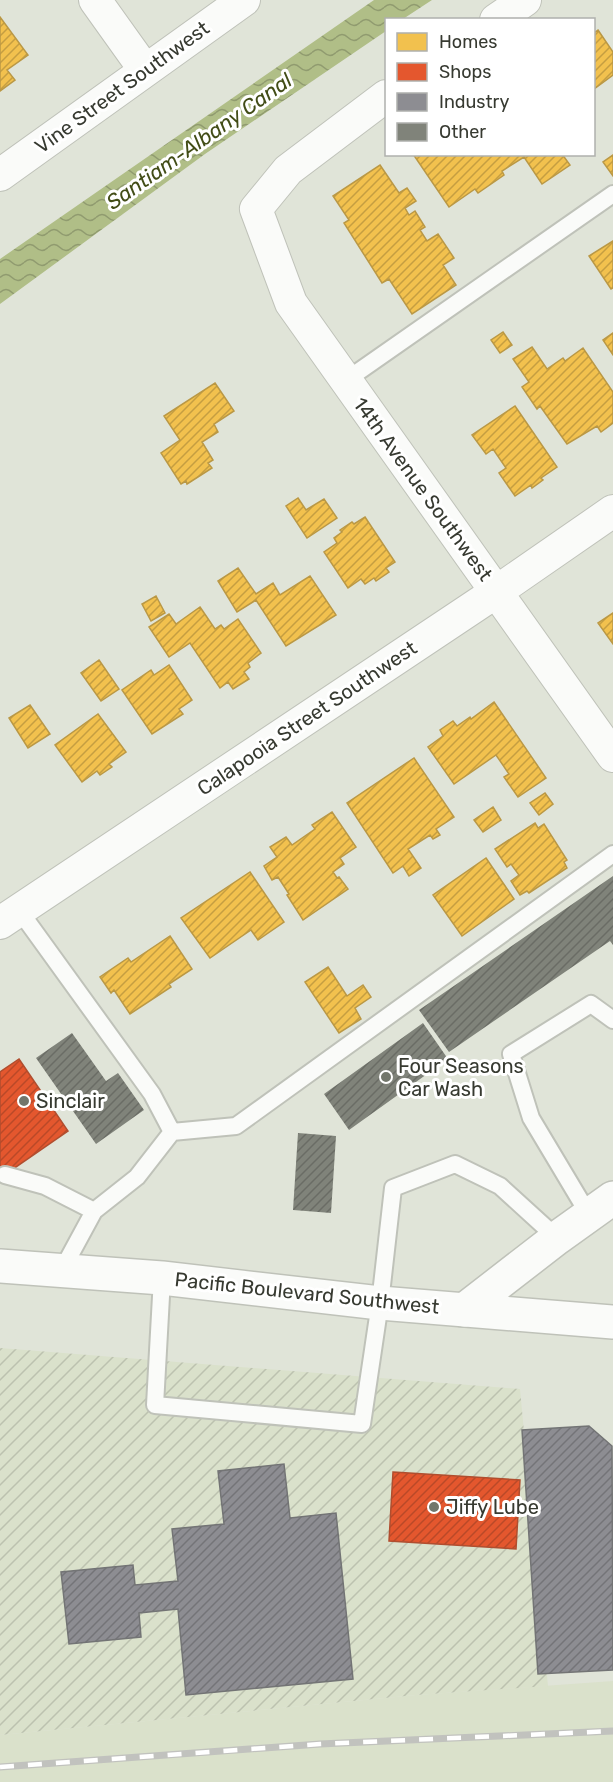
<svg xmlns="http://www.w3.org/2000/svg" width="613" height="1782" viewBox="0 0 613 1782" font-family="Rubik,sans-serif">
	<defs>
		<pattern id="industrial-furrows" width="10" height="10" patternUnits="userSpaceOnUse" patternTransform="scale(1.5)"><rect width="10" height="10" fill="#dae1cb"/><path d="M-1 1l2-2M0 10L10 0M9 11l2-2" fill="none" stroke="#bcc2af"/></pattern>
		<pattern id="water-waves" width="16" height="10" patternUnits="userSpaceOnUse" patternTransform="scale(1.5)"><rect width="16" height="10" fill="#b0be87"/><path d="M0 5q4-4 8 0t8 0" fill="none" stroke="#909b6f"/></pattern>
		<pattern id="homes-hatch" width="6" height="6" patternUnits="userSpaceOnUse" patternTransform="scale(1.5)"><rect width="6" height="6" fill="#f2c14e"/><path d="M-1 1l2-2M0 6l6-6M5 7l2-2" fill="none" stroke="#c59e41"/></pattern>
		<pattern id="shops-hatch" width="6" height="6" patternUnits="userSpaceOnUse" patternTransform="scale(1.5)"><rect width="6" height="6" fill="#e4572e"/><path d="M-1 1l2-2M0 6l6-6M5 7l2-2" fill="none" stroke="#ba4928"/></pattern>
		<pattern id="industry-hatch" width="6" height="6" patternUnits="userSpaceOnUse" patternTransform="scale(1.5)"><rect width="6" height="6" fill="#8d8d92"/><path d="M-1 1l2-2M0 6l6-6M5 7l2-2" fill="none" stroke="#747478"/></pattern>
		<pattern id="building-hatch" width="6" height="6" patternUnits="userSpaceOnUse" patternTransform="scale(1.5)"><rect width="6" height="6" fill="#80837a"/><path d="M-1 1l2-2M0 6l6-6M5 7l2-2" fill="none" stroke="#6a6c65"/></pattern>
	</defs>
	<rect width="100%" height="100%" fill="#e0e4d8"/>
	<!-- built -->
	<path fill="#dae1cb" d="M613,1681V1782H0V1735L416,1695Z"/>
	<!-- industrial -->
	<path fill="url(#industrial-furrows)" d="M0,1348L520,1389L548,1686L416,1695L0,1735Z"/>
	<!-- water -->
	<path fill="url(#water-waves)" d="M374,0H432L403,19L386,20V31L205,154L0,304V259Z"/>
	<!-- homes -->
	<path fill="url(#homes-hatch)" stroke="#ba9845" stroke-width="1.5" d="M0,17L28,55L7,70L15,80L0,91Z
		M598,30L613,52V75L594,89V33Z
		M413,154H562L570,165L542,184L524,157L502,171L504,175L478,193L475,189L449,207Z
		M613,155V176L603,162Z
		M380,165L399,193L407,188L416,201L405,208L409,215L415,211L425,227L420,230L427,241L438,234L454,258L443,265L456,285L412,314L389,279L382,283L344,223L349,220L333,196Z
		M613,241V288L611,289L589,256Z
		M503,332L512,345L500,353L491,340Z
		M613,333V355L603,340Z
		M532,347L547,369L563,358L565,361L583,348L613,392V423L601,432L597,426L567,444L540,406L537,409L522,387L529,382L513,359Z
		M215,383L234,411L214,424L218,432L202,442L213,460L208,463L212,468L187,484L186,481L181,484L161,453L180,440L164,416Z
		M515,406L557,467L541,478L543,480L532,488L531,485L515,496L499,473L506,468L493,449L486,454L472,435Z
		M298,498L306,510L324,499L337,518L307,538L286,506Z
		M365,517L395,562L386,568L389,572L376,581L374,578L365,584L361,579L348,588L324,552L337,543L334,538L342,532L340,530L352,522L354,524Z
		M238,568L256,594L273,583L280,595L310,576L336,615L286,646L256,600L237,612L218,581Z
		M156,596L165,613L151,621L142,604Z
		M200,607L215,629L221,625L224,629L238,619L261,653L248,663L250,667L244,672L249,679L233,689L228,682L220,688L190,643L169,657L149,627L169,614L176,624Z
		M613,613V644L598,623Z
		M99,660L119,689L101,701L81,673Z
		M169,665L192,700L179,709L183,714L152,734L122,690L151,670L154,675Z
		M494,702L546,778L518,797L504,777L509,774L496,755L454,784L428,747L443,736L440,730L453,721L457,726L470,717L471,719Z
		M30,705L50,734L28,748L9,718Z
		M98,714L126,752L109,764L112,767L100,775L97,771L82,782L55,745Z
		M414,758L454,817L436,829L440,835L433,839L430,835L408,849L421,868L409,876L403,866L393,873L347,803Z
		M545,793L553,804L539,815L530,803Z
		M493,807L501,820L483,832L474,820Z
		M332,812L356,847L340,858L344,864L333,872L337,878L339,877L348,889L303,920L287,895L289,894L278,877L272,880L264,866L277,857L270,847L286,837L292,845L315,829L312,825Z
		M535,823L538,828L544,824L567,860L564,862L567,868L529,893L527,891L520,895L511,881L519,875L511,864L507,867L495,849Z
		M486,858L514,899L462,936L433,895Z
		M250,872L284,922L258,940L251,930L210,958L181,918Z
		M170,936L192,969L169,984L171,987L130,1014L114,990L111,993L100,977L128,958L131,962Z
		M328,967L347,996L363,985L371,997L355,1008L361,1019L339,1033L305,982Z"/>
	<!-- shops -->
	<path fill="url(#shops-hatch)" stroke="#b04e2f" stroke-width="1.5" d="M19,1059L68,1131L0,1178V1072Z
		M393,1472L520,1480L516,1549L389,1541Z"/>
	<!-- industry -->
	<path fill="url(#industry-hatch)" stroke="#737475" stroke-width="1.5" d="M589,1426L612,1446L613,1670L538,1674L522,1430Z
		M284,1464L290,1518L336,1513L353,1679L186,1695L178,1609L139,1613L141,1637L69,1644L61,1572L133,1565L135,1585L178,1581L172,1529L224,1524L218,1471Z"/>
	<!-- building -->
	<path fill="url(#building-hatch)" d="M613,876V945L610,941L449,1052L419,1010Z
		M423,1023L448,1059L349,1130L324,1094Z
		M72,1033L106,1081L118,1073L144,1110L96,1144L36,1058Z
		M298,1133L336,1136L331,1213L293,1210Z"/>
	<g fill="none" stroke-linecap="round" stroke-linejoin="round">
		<defs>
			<path id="lane" d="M345,381L613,194
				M19,910L152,1094L172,1132L137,1177L94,1211L62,1270
				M172,1132L236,1126L613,854
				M5,1175L45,1186L94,1211
				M589,1215L531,1118L511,1054L591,1004L613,1020
				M162,1278L155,1405L362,1424L380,1303L393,1188L455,1164L500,1186L557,1238"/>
			<path id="street" d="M95,0L145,70
				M496,20L525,0
				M386,96L288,170L256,209L291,303L613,756
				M0,175L244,0
				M0,923L496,592L613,511"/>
			<path id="secondary" d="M464,1310L557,1238L613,1198"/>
			<path id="primary" d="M0,1266L162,1278L380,1303L613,1322"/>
		</defs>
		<!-- lane casing -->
		<use href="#lane" stroke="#bfc2b9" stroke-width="20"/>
		<!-- street casing -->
		<use href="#street" stroke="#bfc2b9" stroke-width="34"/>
		<!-- secondary casing -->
		<use href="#secondary" stroke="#bfc2b9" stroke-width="36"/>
		<!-- primary casing -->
		<use href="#primary" stroke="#bfc2b9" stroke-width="36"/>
		<!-- lane -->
		<use href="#lane" stroke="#fafbf9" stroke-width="16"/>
		<!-- street -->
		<use href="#street" stroke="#fafbf9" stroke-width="32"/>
		<!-- secondary -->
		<use href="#secondary" stroke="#fafbf9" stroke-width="33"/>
		<!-- primary -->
		<use href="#primary" stroke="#fafbf9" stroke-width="33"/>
		<defs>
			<path id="rail" d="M0,1767L320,1744L613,1731"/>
		</defs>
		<!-- rail casing -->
		<use href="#rail" stroke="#c1c2be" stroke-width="7"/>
		<!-- rail -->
		<use href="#rail" stroke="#fff" stroke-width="4.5" stroke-dasharray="14" stroke-linecap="butt"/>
	</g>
	<!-- markers -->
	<g fill="#72766b" stroke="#fff" stroke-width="2">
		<circle cx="386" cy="1077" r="6"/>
		<circle cx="24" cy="1101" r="6"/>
		<circle cx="434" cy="1507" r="6"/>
	</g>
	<g text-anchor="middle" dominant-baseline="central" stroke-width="6" stroke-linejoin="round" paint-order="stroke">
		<!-- street labels -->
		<g font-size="20" fill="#373a31" stroke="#fff">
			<text transform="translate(122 87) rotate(-36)">Vine Street Southwest</text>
			<text transform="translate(423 489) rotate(54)">14th Avenue Southwest</text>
			<text transform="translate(307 718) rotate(-34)">Calapooia Street Southwest</text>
			<text transform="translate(307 1293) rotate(6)">Pacific Boulevard Southwest</text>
		</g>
		<!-- poi labels -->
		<g font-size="20" fill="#373a31" stroke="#fff" text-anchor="start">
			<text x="398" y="1066">Four Seasons<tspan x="398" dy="23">Car Wash</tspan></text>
			<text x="36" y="1101">Sinclair</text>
			<text x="446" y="1507">Jiffy Lube</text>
		</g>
		<!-- water labels -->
		<g font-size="21" font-style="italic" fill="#424d17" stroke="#fff">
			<text transform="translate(199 141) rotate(-35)">Santiam-Albany Canal</text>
		</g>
	</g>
	<!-- legend -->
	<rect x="385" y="18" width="210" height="138" fill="#ffffff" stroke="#afb0ad" stroke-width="1.5"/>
	<rect x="397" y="33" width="30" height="18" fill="#f2c14e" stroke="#afb0ad" stroke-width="1.5"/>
	<text x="439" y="48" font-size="18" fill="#373a31">Homes</text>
	<rect x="397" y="63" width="30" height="18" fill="#e4572e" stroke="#afb0ad" stroke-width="1.5"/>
	<text x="439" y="78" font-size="18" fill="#373a31">Shops</text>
	<rect x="397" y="93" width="30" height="18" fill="#8d8d92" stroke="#afb0ad" stroke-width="1.5"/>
	<text x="439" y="108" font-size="18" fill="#373a31">Industry</text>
	<rect x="397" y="123" width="30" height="18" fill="#80837a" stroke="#afb0ad" stroke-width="1.5"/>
	<text x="439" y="138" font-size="18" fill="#373a31">Other</text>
</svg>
